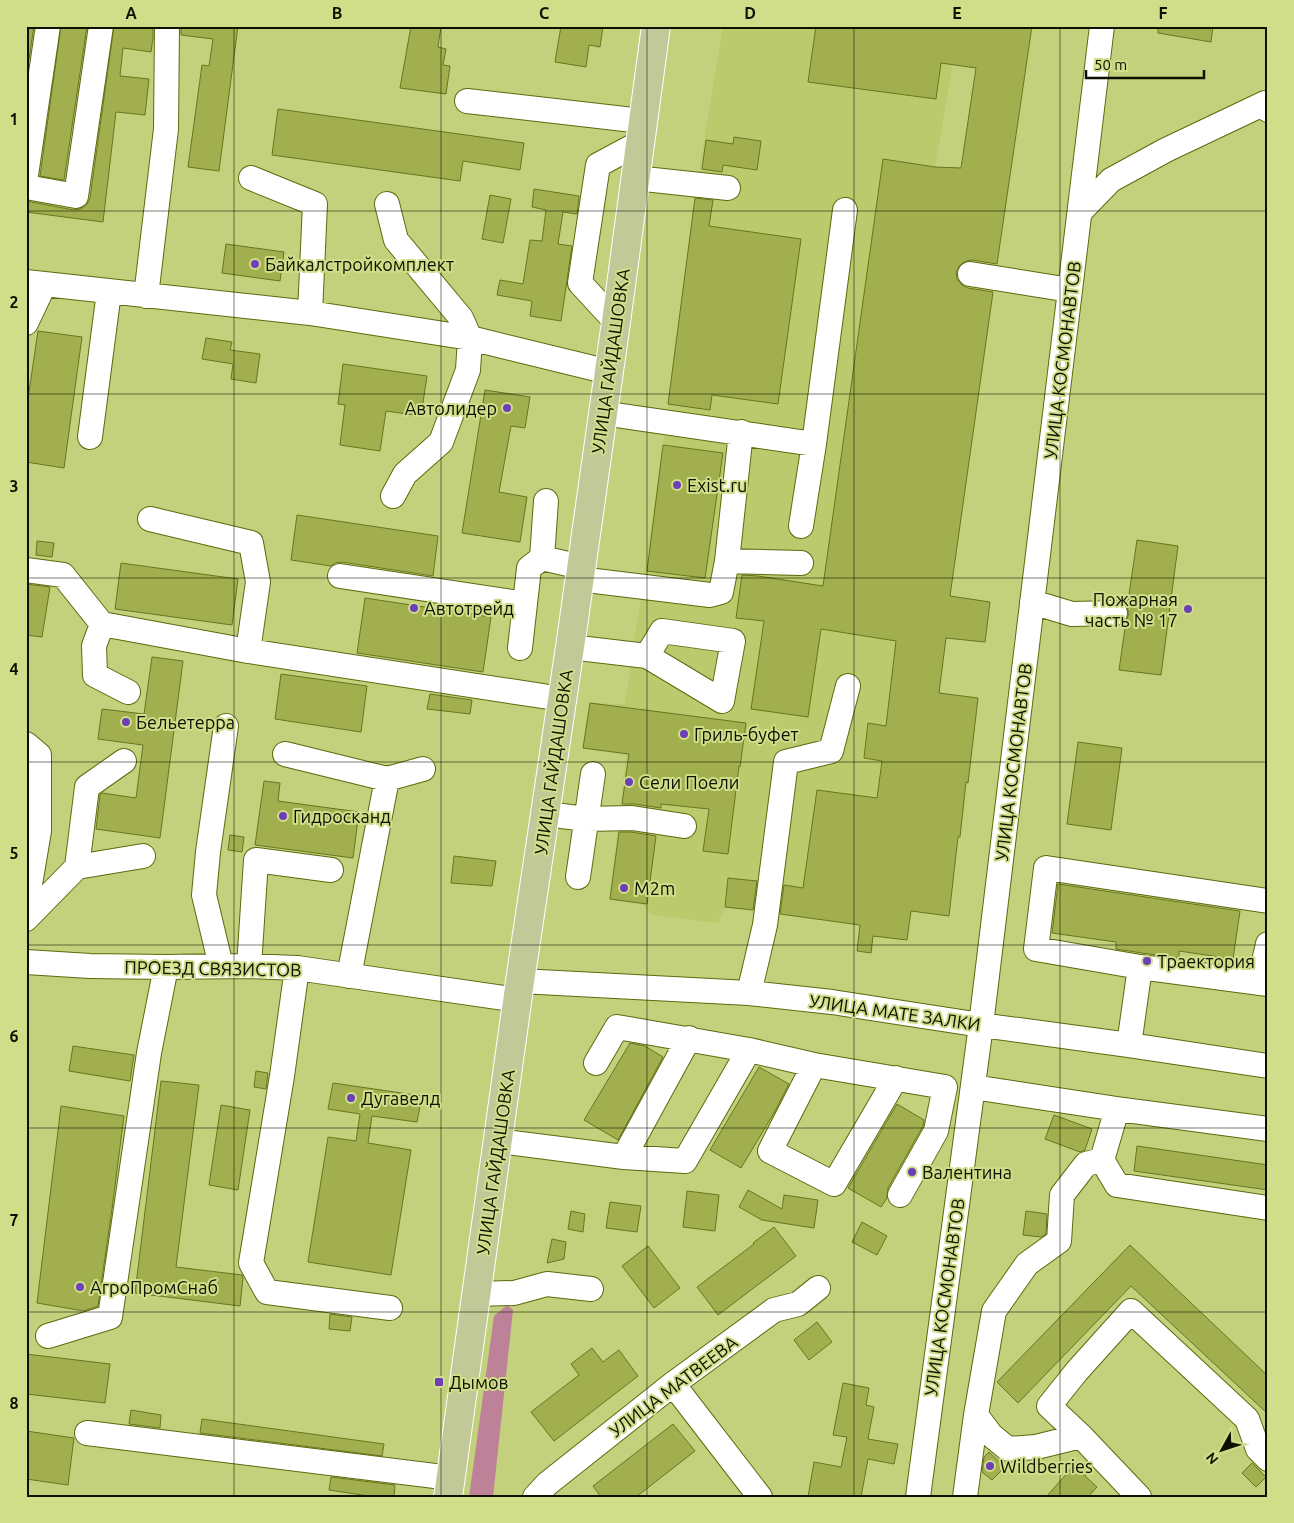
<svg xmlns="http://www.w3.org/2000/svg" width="1294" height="1523" viewBox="0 0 1294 1523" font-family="Ubuntu,sans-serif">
	<rect width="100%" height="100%" fill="#c3d17d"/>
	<!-- built -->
	<path fill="#bbca6d" d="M723,26H959L935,167L878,638L896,643L861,923L725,907L718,923L652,915L643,905L609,900L626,756L583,748L590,703L625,704L663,445L695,195Z"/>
	<!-- green -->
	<path fill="#bd8297" d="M507,1305L513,1310L493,1497H469L494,1316Z"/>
	<!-- building -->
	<path fill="#a1af4e" stroke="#6a751f" d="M26,26H34L26,79Z
		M61,26H87L64,180L40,176Z
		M114,26H153V38L151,52L123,48L120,76L149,79L145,115L116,112L103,222L26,212V201L74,210L81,209L87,204L90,198Z
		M181,26H238L219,171L188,167L202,65L209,66L213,39L181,35Z
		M411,26H441L438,47L446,49L443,65L450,66L446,94L400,88Z
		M561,26H603L600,47L589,45L586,67L555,62Z
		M816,26H1032L997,264L972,260L966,261L960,265L956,272L957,279L962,285L968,288L993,292L950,596L990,602L985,642L946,638L939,693L978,698L968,783L966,782L960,837H958L949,916L911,911L907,940L873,936L871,953L857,951L860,925L780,914L784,885L803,888L817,790L877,798L882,761L864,758L868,723L886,726L896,641L821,629L808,717L751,709L764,621L736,618L742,575L758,576L823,586L883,159L935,167L961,168L976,68L941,63L936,99L808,82Z
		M1158,26H1213L1211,42L1158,33Z
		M278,109L524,143L520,170L463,161L460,181L272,155Z
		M734,137L761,141L757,170L723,165L722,172L702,169L706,140L733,144Z
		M534,189L579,196L577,214L563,212L558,244L572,246L561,321L530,316L532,301L497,295L500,280L523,284L530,240L542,241L546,210L532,207Z
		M490,195L511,199L503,243L482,239Z
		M695,198L713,200L709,226L801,239L778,404L712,395L710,410L668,404Z
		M226,244L284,252L280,281L222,273Z
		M38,331L82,337L64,468L26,462V412Z
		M206,338L232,342L230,350L260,354L256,383L231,379L233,364L202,359Z
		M343,364L427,376L421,416L386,411L380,451L340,445L345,405L338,404Z
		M485,390L530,397L525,428L511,426L499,492L527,497L520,542L462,533Z
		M663,445L723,453L705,578L647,571Z
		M297,515L438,536L433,576L342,562L335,563L331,566L291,560Z
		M1137,540L1178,546L1161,675L1119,670L1126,621L1129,613L1127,608Z
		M37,541L54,543L52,557L36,555Z
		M121,563L238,579L232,625L115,609Z
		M26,584L50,587L42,637L26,635Z
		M365,598L491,617L483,672L357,653Z
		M152,657L183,661L160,838L96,829L100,795L102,793L136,798L143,745L98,739L102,709L144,714Z
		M281,674L367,686L361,732L275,719Z
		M430,694L472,700L470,714L427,709Z
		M590,703L746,723L740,767L739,766L728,854L703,851L709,809L661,804V808L634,804H622L629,754L583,748Z
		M1078,742L1122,748L1111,830L1067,824Z
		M264,781L280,783L278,801L359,812L353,858L255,845Z
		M619,832H631L656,836L647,904L610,899Z
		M230,835L244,837L242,852L228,850Z
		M454,856L496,861L492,886L451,883Z
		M728,878L757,881L753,910L725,907Z
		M1058,884L1240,911L1233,959L1179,951V958L1142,953L1116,949V942L1052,933Z
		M630,1043L645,1046L663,1057L618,1140L584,1120Z
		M73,1046L134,1055L130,1081L69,1071Z
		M759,1067L789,1084L774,1113L741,1168L710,1150Z
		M256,1071L268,1073L266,1089L254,1087Z
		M161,1081L199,1085L176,1267L242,1275L243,1278L240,1306L135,1293Z
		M333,1083L422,1096L417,1122L372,1116L368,1143L411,1150L391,1275L308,1262L328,1137L356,1141L360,1114L328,1109Z
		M897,1104L924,1120L923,1126L888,1188L887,1198L881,1207L848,1188Z
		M221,1105L250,1110L238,1190L209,1185Z
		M61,1106L124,1116L112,1209L98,1306L84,1311L37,1303Z
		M1054,1115L1092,1129L1085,1150L1080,1152L1045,1139Z
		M1137,1146L1268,1165V1190L1134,1171Z
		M748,1190L782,1209L784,1195L818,1200L814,1228L762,1220L739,1207Z
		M687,1191L719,1195L715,1231L683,1227Z
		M610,1202L641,1206L637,1232L606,1228Z
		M571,1211L585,1214L583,1232L568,1229Z
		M1026,1211L1047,1214L1046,1234L1041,1237L1023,1235Z
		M862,1222L887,1236L877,1255L852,1242Z
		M774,1227L796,1256L718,1315L697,1287L754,1244L753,1243Z
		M552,1239L566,1242L564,1259L547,1263Z
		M1130,1245L1268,1376V1414L1131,1286L1018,1403L997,1382Z
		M648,1246L680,1288L654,1308L622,1266Z
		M330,1314L352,1317L350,1331L329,1329Z
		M817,1322L832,1342L809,1360L794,1340Z
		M592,1348L603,1362L619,1350L638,1376L554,1441L531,1412L579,1375L571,1364Z
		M26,1354L110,1364L105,1403L26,1394Z
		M843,1383L869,1388L866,1405L874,1407L868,1439L898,1444L894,1464L868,1459L861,1497H808L814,1462L841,1467L847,1437L833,1435Z
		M131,1410L161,1415L160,1428L129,1424Z
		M202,1419L384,1444L382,1456L200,1433Z
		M673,1424L695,1451L636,1497H601L593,1486Z
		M26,1431L74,1438L68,1485L26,1479Z
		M989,1452L1005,1467L992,1480L982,1472L984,1457Z
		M1077,1462L1088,1472L1085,1476L1097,1487L1088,1497H1046Z
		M1252,1463L1266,1477L1256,1487L1242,1473Z
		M331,1477L395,1485L394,1497H375L329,1490Z"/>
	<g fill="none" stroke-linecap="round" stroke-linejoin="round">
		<defs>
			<path id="minor" d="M467,101L642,121
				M26,175L48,26
				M251,178L315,204L310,313
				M635,178L728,188
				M26,187L76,196L101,26
				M387,204L396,240L461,318L470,338L468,370L441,442L405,474L393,496
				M1080,212L1111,180L1166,150L1265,103L1268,110
				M970,274L1070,290
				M26,282L310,313L470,338L609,372
				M146,296L166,129L167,26
				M616,322L580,283L598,165L639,143
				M26,323L44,285
				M602,413L814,444L845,210
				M90,437L109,292
				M546,501L542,558L581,567
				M150,519L251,543L258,582L248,651
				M801,526L814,444
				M727,561L801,563
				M26,570L63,575L102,624L248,651L562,699
				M340,576L525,604
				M579,579L710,595L721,592L727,561L741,432
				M1032,602L1072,614L1115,613
				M102,624L94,646L95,675L128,692
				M570,647L647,656L722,701L733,641L662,631L647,656
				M520,648L529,568L542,558
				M26,744L39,755V831L26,908
				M285,754L387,779
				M545,814L587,819L632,818L684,826
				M77,867L87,787L124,761
				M578,877L593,774
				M26,919L77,867L143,856
				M26,962L90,966L166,967L249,966L297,968L518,1000
				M249,966L256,860L331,870
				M1140,967L1036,949L1046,868L1268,901
				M297,968L282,1076L251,1263L267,1292L390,1308
				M349,976L387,779L423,769
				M520,981L749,993L832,1002L981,1025L1129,1045L1268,1066
				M1259,983L1268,944
				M749,993L765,925L786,762L831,751L848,686
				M1129,1045L1140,967L1268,984
				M596,1063L617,1027L749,1050L814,1065L945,1087L936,1131L900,1195
				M814,1065L770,1151L834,1184L896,1078
				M973,1087L1117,1109L1268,1129
				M1117,1109L1102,1160L1117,1185L1268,1208
				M498,1141L624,1157L685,1161L749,1050
				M624,1157L689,1038
				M476,1294L514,1293L547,1284L591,1289
				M48,1336L110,1317L149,1053L166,967L221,966L204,895L208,852L226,726
				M673,1384L760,1497
				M976,1415L991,1435L1008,1449L1036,1447L1081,1436L1139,1497
				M87,1433L451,1478
				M1081,1436L1049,1406L1077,1371L1131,1311L1247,1419L1258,1449L1268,1459
				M535,1497L547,1484L673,1384L774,1310L798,1304L818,1288
				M918,1497L981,1025L1102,26
				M965,1497L976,1415L994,1311L1027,1264L1059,1241L1062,1195L1086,1164L1102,1160"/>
			<path id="major" d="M448,1497L520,981L570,647L616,322L656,26"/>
		</defs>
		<!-- minor casing -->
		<use href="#minor" stroke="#5f690d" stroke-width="26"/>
		<!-- major casing -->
		<use href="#major" stroke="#fff" stroke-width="30"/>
		<!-- minor -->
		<use href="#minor" stroke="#fff" stroke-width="24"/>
		<!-- major -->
		<use href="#major" stroke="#c2c999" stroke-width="28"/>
	</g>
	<!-- grid -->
	<path fill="none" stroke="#0e1100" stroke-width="1" stroke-opacity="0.55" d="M234,26V1497M441,26V1497M647,26V1497M854,26V1497M1060,26V1497M26,211H1268M26,394H1268M26,578H1268M26,762H1268M26,945H1268M26,1128H1268M26,1312H1268"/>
	<!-- markers -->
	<g fill="#6c3fb7" stroke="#d0de89" stroke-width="2">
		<circle cx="255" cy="264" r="5"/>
		<circle cx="507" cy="408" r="5"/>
		<circle cx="677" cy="485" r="5"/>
		<circle cx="414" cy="608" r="5"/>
		<circle cx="1188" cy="609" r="5"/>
		<circle cx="126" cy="722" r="5"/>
		<circle cx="684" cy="734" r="5"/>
		<circle cx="629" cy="782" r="5"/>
		<circle cx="283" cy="816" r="5"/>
		<circle cx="624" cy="888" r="5"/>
		<circle cx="1147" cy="961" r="5"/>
		<circle cx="351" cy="1098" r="5"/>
		<circle cx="912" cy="1172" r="5"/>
		<circle cx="80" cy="1287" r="5"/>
		<rect x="434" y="1377" width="10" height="10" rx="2.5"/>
		<circle cx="990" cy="1466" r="5"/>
	</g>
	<g text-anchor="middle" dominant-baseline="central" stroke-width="4" stroke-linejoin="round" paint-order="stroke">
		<!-- poi labels -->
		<g font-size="18" fill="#0e1100" stroke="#d0de89" text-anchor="start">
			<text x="265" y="264">Байкалстройкомплект</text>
			<text x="497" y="408" text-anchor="end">Автолидер</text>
			<text x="687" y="485">Exist.ru</text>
			<text x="1178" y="599" text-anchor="end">Пожарная<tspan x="1178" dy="21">часть № 17</tspan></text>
			<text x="424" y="608">Автотрейд</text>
			<text x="136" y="722">Бельетерра</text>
			<text x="694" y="734">Гриль-буфет</text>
			<text x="639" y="782">Сели Поели</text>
			<text x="293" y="816">Гидросканд</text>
			<text x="634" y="888">М2m</text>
			<text x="1157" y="961">Траектория</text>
			<text x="361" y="1098">Дугавелд</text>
			<text x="922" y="1172">Валентина</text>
			<text x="90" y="1287">АгроПромСнаб</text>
			<text x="449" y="1382">Дымов</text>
			<text x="1000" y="1466">Wildberries</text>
		</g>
		<!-- street labels -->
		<g font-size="18" fill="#0e1100" stroke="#d0de89">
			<text transform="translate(1062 360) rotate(-83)">УЛИЦА КОСМОНАВТОВ</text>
			<text transform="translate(610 361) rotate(-82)">УЛИЦА ГАЙДАШОВКА</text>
			<text transform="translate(553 762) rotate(-82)">УЛИЦА ГАЙДАШОВКА</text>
			<text transform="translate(1013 762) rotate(-83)">УЛИЦА КОСМОНАВТОВ</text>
			<text transform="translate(213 968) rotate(1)">ПРОЕЗД СВЯЗИСТОВ</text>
			<text transform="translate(895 1012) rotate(8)">УЛИЦА МАТЕ ЗАЛКИ</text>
			<text transform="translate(495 1162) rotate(-82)">УЛИЦА ГАЙДАШОВКА</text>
			<text transform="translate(944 1297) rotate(-82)">УЛИЦА КОСМОНАВТОВ</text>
			<text transform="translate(673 1386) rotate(-37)">УЛИЦА МАТВЕЕВА</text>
		</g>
	</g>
	<!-- border -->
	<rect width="1294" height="1523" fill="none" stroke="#d0de89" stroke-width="55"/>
	<!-- north arrow -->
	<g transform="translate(1222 1450) rotate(230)" stroke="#d0de89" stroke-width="4" paint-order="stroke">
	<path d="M0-4L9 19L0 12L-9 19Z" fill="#0e1100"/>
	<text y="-8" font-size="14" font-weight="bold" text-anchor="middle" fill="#0e1100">N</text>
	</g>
	<!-- scale -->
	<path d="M1086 70v8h118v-8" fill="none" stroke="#0e1100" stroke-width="2.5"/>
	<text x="1094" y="70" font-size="15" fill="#0e1100" stroke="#d0de89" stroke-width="4" paint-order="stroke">50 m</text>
	<rect x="28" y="28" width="1238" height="1468" fill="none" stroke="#0e1100" stroke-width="2"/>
	<g font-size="16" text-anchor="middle" font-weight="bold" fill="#0e1100">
		<text x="131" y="19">A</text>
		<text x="337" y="19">B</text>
		<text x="544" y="19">C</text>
		<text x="750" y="19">D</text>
		<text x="957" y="19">E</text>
		<text x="1163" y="19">F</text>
		<text x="14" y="125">1</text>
		<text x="14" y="308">2</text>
		<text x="14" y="492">3</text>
		<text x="14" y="675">4</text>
		<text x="14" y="859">5</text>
		<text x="14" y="1042">6</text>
		<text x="14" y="1226">7</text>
		<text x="14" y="1409">8</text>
	</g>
</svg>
